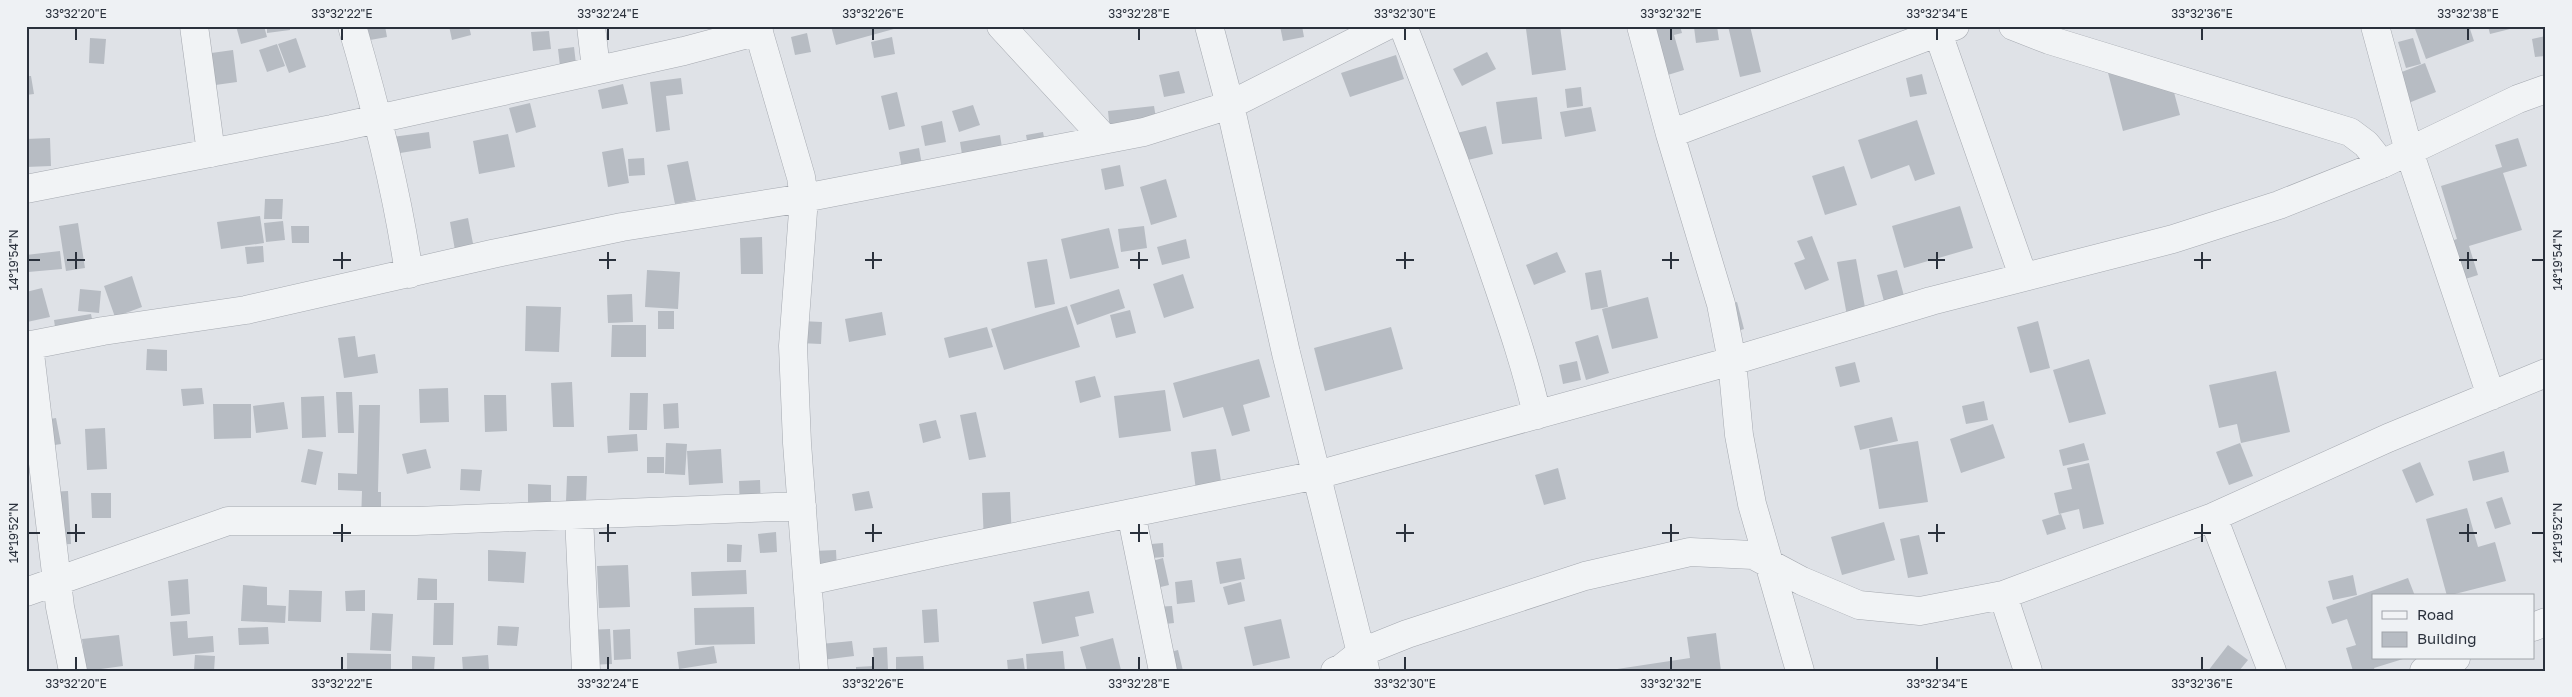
<svg xmlns="http://www.w3.org/2000/svg" width="2572" height="697" viewBox="0 0 2572 697" font-family="'Golos Text',sans-serif">
	<rect width="100%" height="100%" fill="#dfe2e7"/>
	<!-- building -->
	<path fill="#b7bcc3" d="M236,26H264L267,37L241,44Z
		M267,26H290V30L267,33Z
		M367,26H385L387,37L370,40Z
		M449,26H469L471,35L452,40Z
		M831,26H901V27L836,45Z
		M1280,26H1302L1304,37L1283,41Z
		M1542,26H1560L1566,70L1532,75L1526,29Z
		M1643,26H1680L1682,33L1674,35L1684,70L1658,78Z
		M1717,26L1719,40L1696,43L1694,27Z
		M1728,26H1750L1761,72L1740,77Z
		M2414,26H2469L2474,41L2426,59Z
		M2488,26H2518V27L2490,34Z
		M549,31L551,49L533,51L531,32Z
		M807,33L811,52L795,55L791,37Z
		M2546,36V56L2535,57L2532,39Z
		M892,37L895,54L874,58L871,42Z
		M90,38L106,39L104,64L89,63Z
		M296,38L306,67L289,73L278,44Z
		M2413,38L2421,64L2406,68L2398,42Z
		M277,44L285,66L267,72L259,50Z
		M574,47L576,64L560,66L558,49Z
		M233,50L237,82L201,87L197,55Z
		M1487,52L1496,69L1462,86L1453,69Z
		M1396,55L1404,79L1350,97L1341,73Z
		M2425,63L2436,92L2406,104L2394,75Z
		M2106,65L2167,66L2180,115L2123,131Z
		M1179,71L1185,93L1164,97L1159,75Z
		M1922,74L1927,94L1910,97L1906,78Z
		M26,76H31L34,94L26,95Z
		M681,78L683,94L666,96L670,130L656,132L650,82Z
		M623,84L628,104L602,109L598,90Z
		M1581,87L1583,106L1567,108L1565,89Z
		M897,92L905,126L889,130L881,96Z
		M1537,97L1542,139L1502,144L1496,102Z
		M530,103L536,127L516,133L509,108Z
		M973,105L980,125L959,132L952,111Z
		M1154,106L1157,124L1110,131L1108,111Z
		M1591,107L1596,131L1565,137L1560,112Z
		M1917,120L1935,174L1915,181L1909,165L1871,179L1858,140Z
		M942,121L946,142L925,146L921,126Z
		M1486,126L1493,154L1451,164L1444,136Z
		M429,132L431,148L388,155L385,138Z
		M1043,132L1046,148L1029,152L1026,135Z
		M508,134L515,167L479,174L473,141Z
		M1000,135L1004,160L964,167L960,142Z
		M50,138L51,166L26,167V139Z
		M2518,138L2527,166L2503,173L2522,230L2469,246L2478,275L2459,281L2447,242L2457,239L2441,186L2502,167L2495,145Z
		M623,148L629,183L608,187L602,152Z
		M919,148L922,165L902,169L899,152Z
		M644,158L645,175L629,176L628,159Z
		M688,161L696,200L675,204L667,165Z
		M1120,165L1124,186L1105,190L1101,169Z
		M1844,166L1857,205L1825,215L1812,176Z
		M1166,179L1177,217L1151,225L1140,187Z
		M265,199H283L282,219H264Z
		M1960,206L1973,248L1904,268L1892,226Z
		M260,216L264,243L221,249L217,222Z
		M468,218L477,264L458,267L450,222Z
		M283,221L285,240L266,242L264,223Z
		M78,223L85,268L66,271L59,226Z
		M291,226H309V243H292Z
		M1144,226L1147,248L1121,252L1118,229Z
		M1109,228L1119,268L1070,279L1061,239Z
		M1812,236L1829,280L1805,290L1794,263L1805,259L1797,241Z
		M762,237L763,274H741L740,238Z
		M1186,239L1190,258L1162,265L1157,247Z
		M263,246L264,262L247,264L245,247Z
		M60,251L62,269L28,272L26,255Z
		M1557,252L1566,272L1534,285L1526,265Z
		M1047,259L1055,304L1035,308L1027,262Z
		M1856,259L1867,318L1848,321L1837,262Z
		M647,270L680,272L678,309L645,307Z
		M1601,270L1608,307L1591,310L1585,273Z
		M1897,270L1907,307L1887,313L1877,275Z
		M1183,274L1194,308L1164,318L1153,284Z
		M132,276L142,307L115,317L104,286Z
		M42,288L50,317L27,322L26,292Z
		M80,289L101,291L99,313L78,311Z
		M1119,289L1125,308L1077,325L1070,305Z
		M632,294L633,322L608,323L607,295Z
		M1648,297L1658,338L1612,349L1602,309Z
		M1737,302L1744,329L1729,334L1721,307Z
		M526,306L561,307L559,352L525,351Z
		M1067,306L1080,347L1004,370L991,329Z
		M1130,310L1136,333L1116,338L1110,315Z
		M658,311H674V329H658Z
		M882,312L886,335L849,342L845,319Z
		M91,314L95,334L57,340L54,320Z
		M800,321L822,322L821,344L799,343Z
		M2038,321L2050,368L2030,373L2017,327Z
		M612,325H646V357H611Z
		M987,327L993,347L949,358L944,338Z
		M1391,327L1403,369L1325,391L1314,348Z
		M1598,335L1609,373L1586,380L1575,342Z
		M355,336L358,357L375,354L378,373L344,378L338,338Z
		M147,349L167,350V371L146,370Z
		M1259,359L1270,397L1243,405L1250,431L1232,436L1223,407L1183,418L1173,383Z
		M2089,359L2106,414L2069,423L2053,370Z
		M1577,361L1581,380L1563,384L1559,365Z
		M1855,362L1860,382L1840,387L1835,367Z
		M2276,371L2290,432L2241,443L2237,424L2219,428L2209,385Z
		M1095,376L1101,397L1080,403L1075,381Z
		M572,382L574,427H553L551,383Z
		M202,388L204,404L183,406L181,389Z
		M448,388L449,422L420,423L419,389Z
		M1165,390L1171,431L1119,438L1114,396Z
		M336,392H352L354,433H338Z
		M630,393H648L647,430H629Z
		M484,395H506L507,431L485,432Z
		M324,396L326,437L302,438L301,397Z
		M1984,401L1988,420L1966,424L1962,406Z
		M284,402L288,429L256,433L253,406Z
		M678,403L679,428L664,429L663,404Z
		M213,404H251V438L214,439Z
		M359,405H380L378,492H381V524L361,523L362,491L338,490V473L357,474Z
		M976,412L986,457L969,460L960,415Z
		M1892,417L1898,441L1860,450L1854,426Z
		M56,418L61,444L42,447L38,421Z
		M936,420L941,438L923,443L919,424Z
		M1993,424L2005,458L1961,473L1950,439Z
		M105,428L107,469L87,470L85,429Z
		M637,434L638,451L608,453L607,436Z
		M1918,441L1928,502L1879,509L1869,449Z
		M666,443L687,444L685,475L665,474Z
		M2084,443L2089,460L2063,466L2059,450Z
		M2240,443L2253,476L2229,485L2216,452Z
		M308,449L323,452L316,485L301,482Z
		M426,449L431,468L407,474L402,454Z
		M721,449L723,483L689,485L687,451Z
		M1216,449L1223,494L1197,498L1191,452Z
		M2504,451L2509,472L2473,481L2468,461Z
		M647,457H664V473H647Z
		M2420,462L2434,495L2416,503L2402,470Z
		M2089,463L2104,524L2083,529L2079,509L2059,514L2054,493L2072,489L2067,468Z
		M1558,468L1566,499L1544,505L1535,475Z
		M461,469L482,470L480,491L460,490Z
		M567,476H587L586,502L566,501Z
		M760,480L761,511L740,512L739,481Z
		M528,484L551,485V504L528,503Z
		M68,491L71,544L50,545L47,492Z
		M869,491L873,508L855,511L852,494Z
		M1010,492L1012,542L984,543L982,493Z
		M91,493H111V518H92Z
		M2502,497L2511,524L2495,529L2486,502Z
		M2467,508L2478,547L2495,542L2506,581L2447,596L2426,519Z
		M2061,514L2066,529L2047,535L2042,520Z
		M1884,522L1895,560L1842,575L1831,537Z
		M776,532L777,552L760,553L758,534Z
		M1919,535L1928,574L1908,578L1900,539Z
		M1163,543L1164,557L1140,559L1139,545Z
		M727,544L742,545L741,562H727Z
		M488,550L526,552L524,583L488,581Z
		M836,550L837,570L814,572L813,551Z
		M1163,558L1169,585L1144,591L1138,565Z
		M1241,558L1245,579L1220,584L1216,562Z
		M628,565L630,607L599,608L597,566Z
		M746,570L747,594L692,596L691,572Z
		M2353,575L2357,595L2333,600L2328,581Z
		M418,578L437,579V600H417Z
		M2408,578L2415,596H2373V658L2403,659L2374,668L2375,671H2353L2346,648L2356,645L2347,619L2332,624L2326,607Z
		M188,579L190,614L171,616L168,581Z
		M1192,580L1195,602L1177,604L1175,582Z
		M1241,582L1245,601L1228,605L1223,587Z
		M243,585L267,587V605L286,606L285,623L241,621Z
		M289,590L322,591L321,622L288,621Z
		M365,590V611H346L345,591Z
		M1089,591L1094,613L1075,617L1079,636L1042,644L1033,602Z
		M434,603H454L453,645H433Z
		M1172,606L1174,623L1156,625L1154,607Z
		M754,607L755,644L695,645L694,608Z
		M937,609L939,642L924,643L922,610Z
		M372,613L393,614L391,651L370,650Z
		M1281,619L1290,658L1253,666L1244,627Z
		M187,621L188,638L213,636L214,652L173,656L170,622Z
		M498,626L519,627L517,646L497,645Z
		M268,627L269,644L239,645L238,628Z
		M610,629L612,664L587,665L586,630Z
		M630,629L631,659L614,660L613,630Z
		M1716,633L1721,671H1604L1690,658L1687,637Z
		M119,635L123,666L86,671L82,639Z
		M1113,638L1121,670L1087,671L1080,647Z
		M852,641L854,656L822,660L821,644Z
		M2228,645L2248,660L2239,671H2208Z
		M714,646L717,663L679,669L677,652Z
		M887,647L888,671H856V667L874,666L873,648Z
		M1178,650L1183,671H1163L1159,655Z
		M1063,651L1065,671H1027L1026,654Z
		M347,653L391,654V671H347Z
		M195,655L215,656L214,671L194,670Z
		M488,655L489,670L463,671L462,657Z
		M412,656L435,657L434,671H412Z
		M923,656L924,671H896V657Z
		M1023,658L1025,671H1008L1007,660Z"/>
	<g fill="none" stroke-linecap="round" stroke-linejoin="round">
		<defs>
			<path id="street" d="M194,26L211,153
				M352,26C376,108 397,190 409,274
				M591,26L596,69
				M757,26L801,177L804,198L793,346L797,443L814,671
				M1001,26L1105,139
				M1209,26L1230,105L1286,353L1365,669
				M1403,26C1435,108 1466,190 1494,273C1510,320 1526,366 1537,415
				M1641,26L1670,134L1721,304L1732,361L1739,435L1752,504L1800,671
				M2013,26L2049,40L2350,132L2366,144L2382,164
				M2375,26L2409,151L2491,396
				M1938,33L2023,276
				M1670,134L1955,26
				M26,189L332,129L684,51L759,31
				M29,345L60,607L73,671
				M26,346L103,331L246,310L492,254L622,227L804,198L1144,132L1230,105L1386,26
				M1131,513L1163,671
				M579,516L586,671
				M2213,517L2272,671
				M808,581L941,552L1317,475L1732,361L1931,301L2173,239L2279,205L2382,164L2518,99L2546,89
				M26,592L228,521H416L802,506
				M2003,595L2028,671
				M2533,627L2546,622
				M1335,671L1342,668L1362,652L1407,634L1585,576L1690,552L1753,555L1802,581L1859,605L1920,611L2003,595L2213,517L2388,438L2546,373
				M2424,671L2456,658"/>
		</defs>
		<!-- street casing -->
		<use href="#street" stroke="#a5a9b0" stroke-width="29"/>
		<!-- street -->
		<use href="#street" stroke="#f1f3f5" stroke-width="28"/>
	</g>
	<!-- ticks -->
	<path fill="none" stroke="#2a313c" stroke-width="2" d="M76,28V40M342,28V40M608,28V40M873,28V40M1139,28V40M1405,28V40M1671,28V40M1937,28V40M2202,28V40M2468,28V40M76,252V269M342,252V269M608,252V269M873,252V269M1139,252V269M1405,252V269M1671,252V269M1937,252V269M2202,252V269M2468,252V269M28,260H40M67,260H85M333,260H351M599,260H616M865,260H882M1130,260H1148M1396,260H1414M1662,260H1679M1928,260H1945M2194,260H2211M2459,260H2477M2532,260H2544M76,524V542M342,524V542M608,524V542M873,524V542M1139,524V542M1405,524V542M1671,524V542M1937,524V542M2202,524V542M2468,524V542M28,533H40M67,533H85M333,533H351M599,533H616M865,533H882M1130,533H1148M1396,533H1414M1662,533H1679M1928,533H1945M2194,533H2211M2459,533H2477M2532,533H2544M76,657V670M342,657V670M608,657V670M873,657V670M1139,657V670M1405,657V670M1671,657V670M1937,657V670M2202,657V670"/>
	<!-- border -->
	<rect width="2572" height="697" fill="none" stroke="#eef1f4" stroke-width="55"/>
	<!-- legend -->
	<rect x="2372" y="594" width="162" height="65" fill="#eef1f4" stroke="#a0a4aa"/>
	<rect x="2382" y="611" width="25" height="8" fill="#f1f3f5" stroke="#a0a4aa"/>
	<text x="2417" y="620" font-size="15" fill="#2a313c">Road</text>
	<rect x="2382" y="632" width="25" height="15" fill="#b7bcc3" stroke="#a0a4aa"/>
	<text x="2417" y="644" font-size="15" fill="#2a313c">Building</text>
	<rect x="28" y="28" width="2516" height="642" fill="none" stroke="#2a313c" stroke-width="2"/>
	<g font-size="12" text-anchor="middle" fill="#2a313c">
		<text x="76" y="18">33°32'20"E</text>
		<text x="342" y="18">33°32'22"E</text>
		<text x="608" y="18">33°32'24"E</text>
		<text x="873" y="18">33°32'26"E</text>
		<text x="1139" y="18">33°32'28"E</text>
		<text x="1405" y="18">33°32'30"E</text>
		<text x="1671" y="18">33°32'32"E</text>
		<text x="1937" y="18">33°32'34"E</text>
		<text x="2202" y="18">33°32'36"E</text>
		<text x="2468" y="18">33°32'38"E</text>
		<text transform="translate(14 260) rotate(-90)" y="4">14°19'54"N</text>
		<text transform="translate(2558 260) rotate(-90)" y="4">14°19'54"N</text>
		<text transform="translate(14 533) rotate(-90)" y="4">14°19'52"N</text>
		<text transform="translate(2558 533) rotate(-90)" y="4">14°19'52"N</text>
		<text x="76" y="688">33°32'20"E</text>
		<text x="342" y="688">33°32'22"E</text>
		<text x="608" y="688">33°32'24"E</text>
		<text x="873" y="688">33°32'26"E</text>
		<text x="1139" y="688">33°32'28"E</text>
		<text x="1405" y="688">33°32'30"E</text>
		<text x="1671" y="688">33°32'32"E</text>
		<text x="1937" y="688">33°32'34"E</text>
		<text x="2202" y="688">33°32'36"E</text>
	</g>
</svg>
